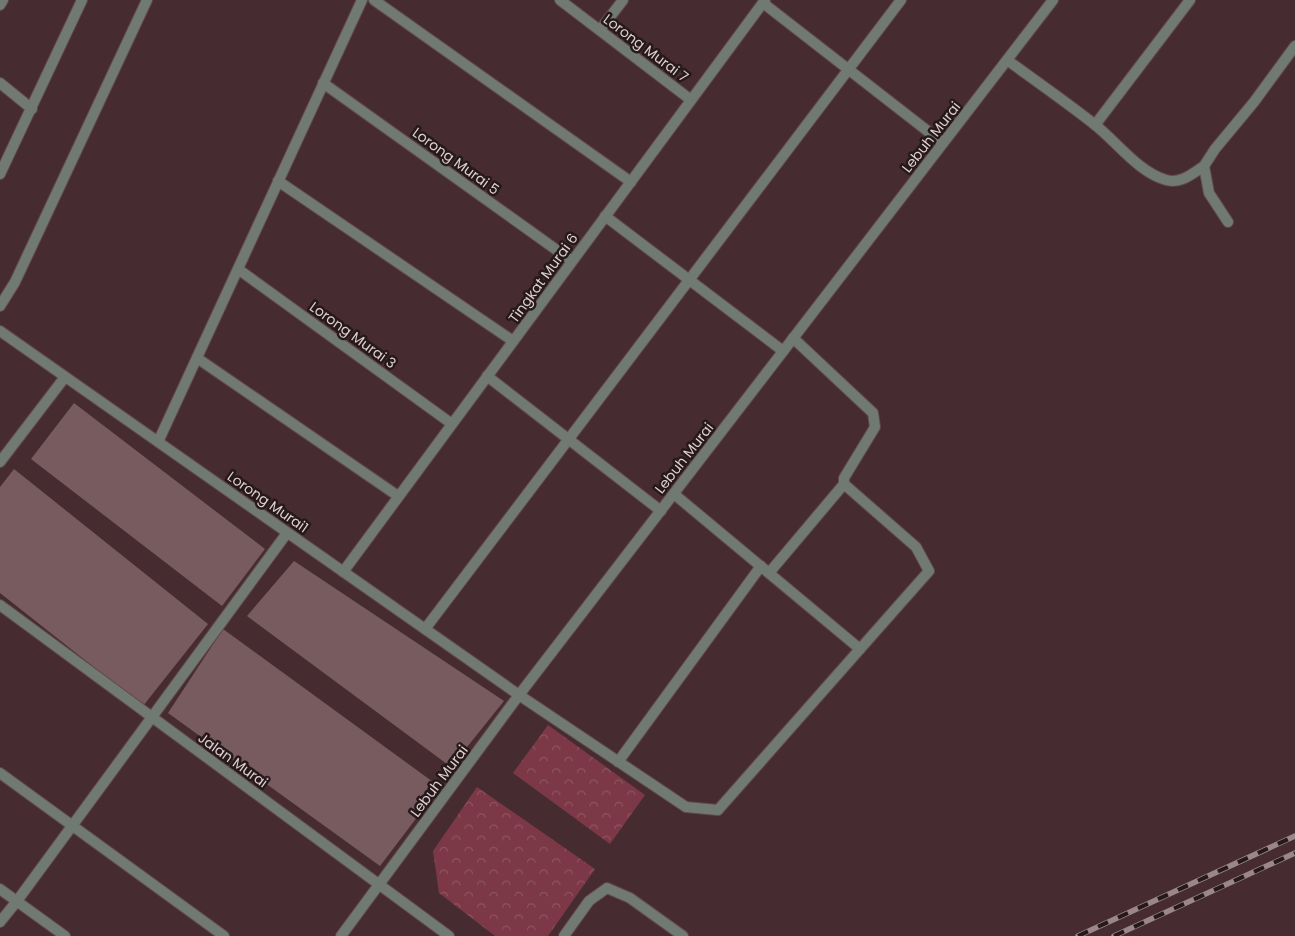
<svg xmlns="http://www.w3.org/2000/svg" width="1295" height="936" viewBox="0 0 1295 936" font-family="Poppins,sans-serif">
	<defs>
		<pattern id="park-crowns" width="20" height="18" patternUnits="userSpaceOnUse" patternTransform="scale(1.25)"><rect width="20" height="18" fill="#7c3847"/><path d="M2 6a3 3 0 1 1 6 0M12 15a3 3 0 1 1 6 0" fill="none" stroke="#8e5460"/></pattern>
	</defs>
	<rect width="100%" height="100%" fill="#462c31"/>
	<!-- park -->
	<path fill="url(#park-crowns)" d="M548,725L645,795L610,844L513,773Z
		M477,787L595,869L548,936H495L439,893L433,851Z"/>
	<!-- building -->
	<path fill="#775b5f" d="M74,403L265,549L222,606L31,459Z
		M14,469L208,624L143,706L0,593V487Z
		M294,561L504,701L451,767L247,616Z
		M223,629L440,787L380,866L168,713Z"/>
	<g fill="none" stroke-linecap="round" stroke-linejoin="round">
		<defs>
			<path id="service" d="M374,0L631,182
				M763,3L943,143
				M600,30L623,0
				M1095,125L1190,0
				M278,181L513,341
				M605,216L783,351
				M793,338L873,413L875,427L844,478V484L916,547L929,571L860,649
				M197,358L398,496
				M487,376L661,511
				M0,462L65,377
				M769,573L844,484
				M425,629L901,0
				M519,695L686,807L718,810
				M618,762L761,566
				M0,773L224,936
				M17,901L287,533
				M564,936L589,901L607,888L630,898L683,936"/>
			<path id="minor" d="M560,0L691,100
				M0,5L3,0
				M1007,60C1036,81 1066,102 1094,124C1116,141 1138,172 1166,180C1181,184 1192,174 1204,166
				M0,83L32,109
				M323,83L572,261
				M1228,222L1209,193L1204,166L1215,149L1254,102L1295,46
				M238,269L452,424
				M0,306L15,282L147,0
				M0,331L519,695
				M158,442L362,0
				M674,494L860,649L718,810
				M343,572L765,0
				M0,605L449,936
				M0,889L65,936
				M0,922L17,901
				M341,936L519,695L1053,0"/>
			<path id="tertiary" d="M0,174L82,0"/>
		</defs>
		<!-- service casing -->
		<use href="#service" stroke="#62494e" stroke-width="12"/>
		<!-- minor casing -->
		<use href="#minor" stroke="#62494e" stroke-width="12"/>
		<!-- tertiary casing -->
		<use href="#tertiary" stroke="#62494e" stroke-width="12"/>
		<!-- service -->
		<use href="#service" stroke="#717a72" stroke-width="10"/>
		<!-- minor -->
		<use href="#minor" stroke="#717a72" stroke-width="10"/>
		<!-- tertiary -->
		<use href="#tertiary" stroke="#717a72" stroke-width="10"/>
		<defs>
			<path id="rail" d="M1078,936L1295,836
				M1114,936L1295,853"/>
		</defs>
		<!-- rail casing -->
		<use href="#rail" stroke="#9b868a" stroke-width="5.5"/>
		<!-- rail -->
		<use href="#rail" stroke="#25191b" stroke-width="4" stroke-dasharray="11" stroke-linecap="butt"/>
	</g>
	<g text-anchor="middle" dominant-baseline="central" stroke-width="5" stroke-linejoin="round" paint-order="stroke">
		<!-- street labels -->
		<g font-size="14" fill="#dfced0" stroke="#25191b">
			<text transform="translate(646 48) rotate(37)">Lorong Murai 7</text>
			<text transform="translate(931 137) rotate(-52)">Lebuh Murai</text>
			<text transform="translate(456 161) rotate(36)">Lorong Murai 5</text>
			<text transform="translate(543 278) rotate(-54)">Tingkat Murai 6</text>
			<text transform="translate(353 335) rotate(36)">Lorong Murai 3</text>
			<text transform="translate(684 458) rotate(-52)">Lebuh Murai</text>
			<text transform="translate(268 502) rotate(35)">Lorong Murai1</text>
			<text transform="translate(233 760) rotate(36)">Jalan Murai</text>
			<text transform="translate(439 781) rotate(-53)">Lebuh Murai</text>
		</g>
	</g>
</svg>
